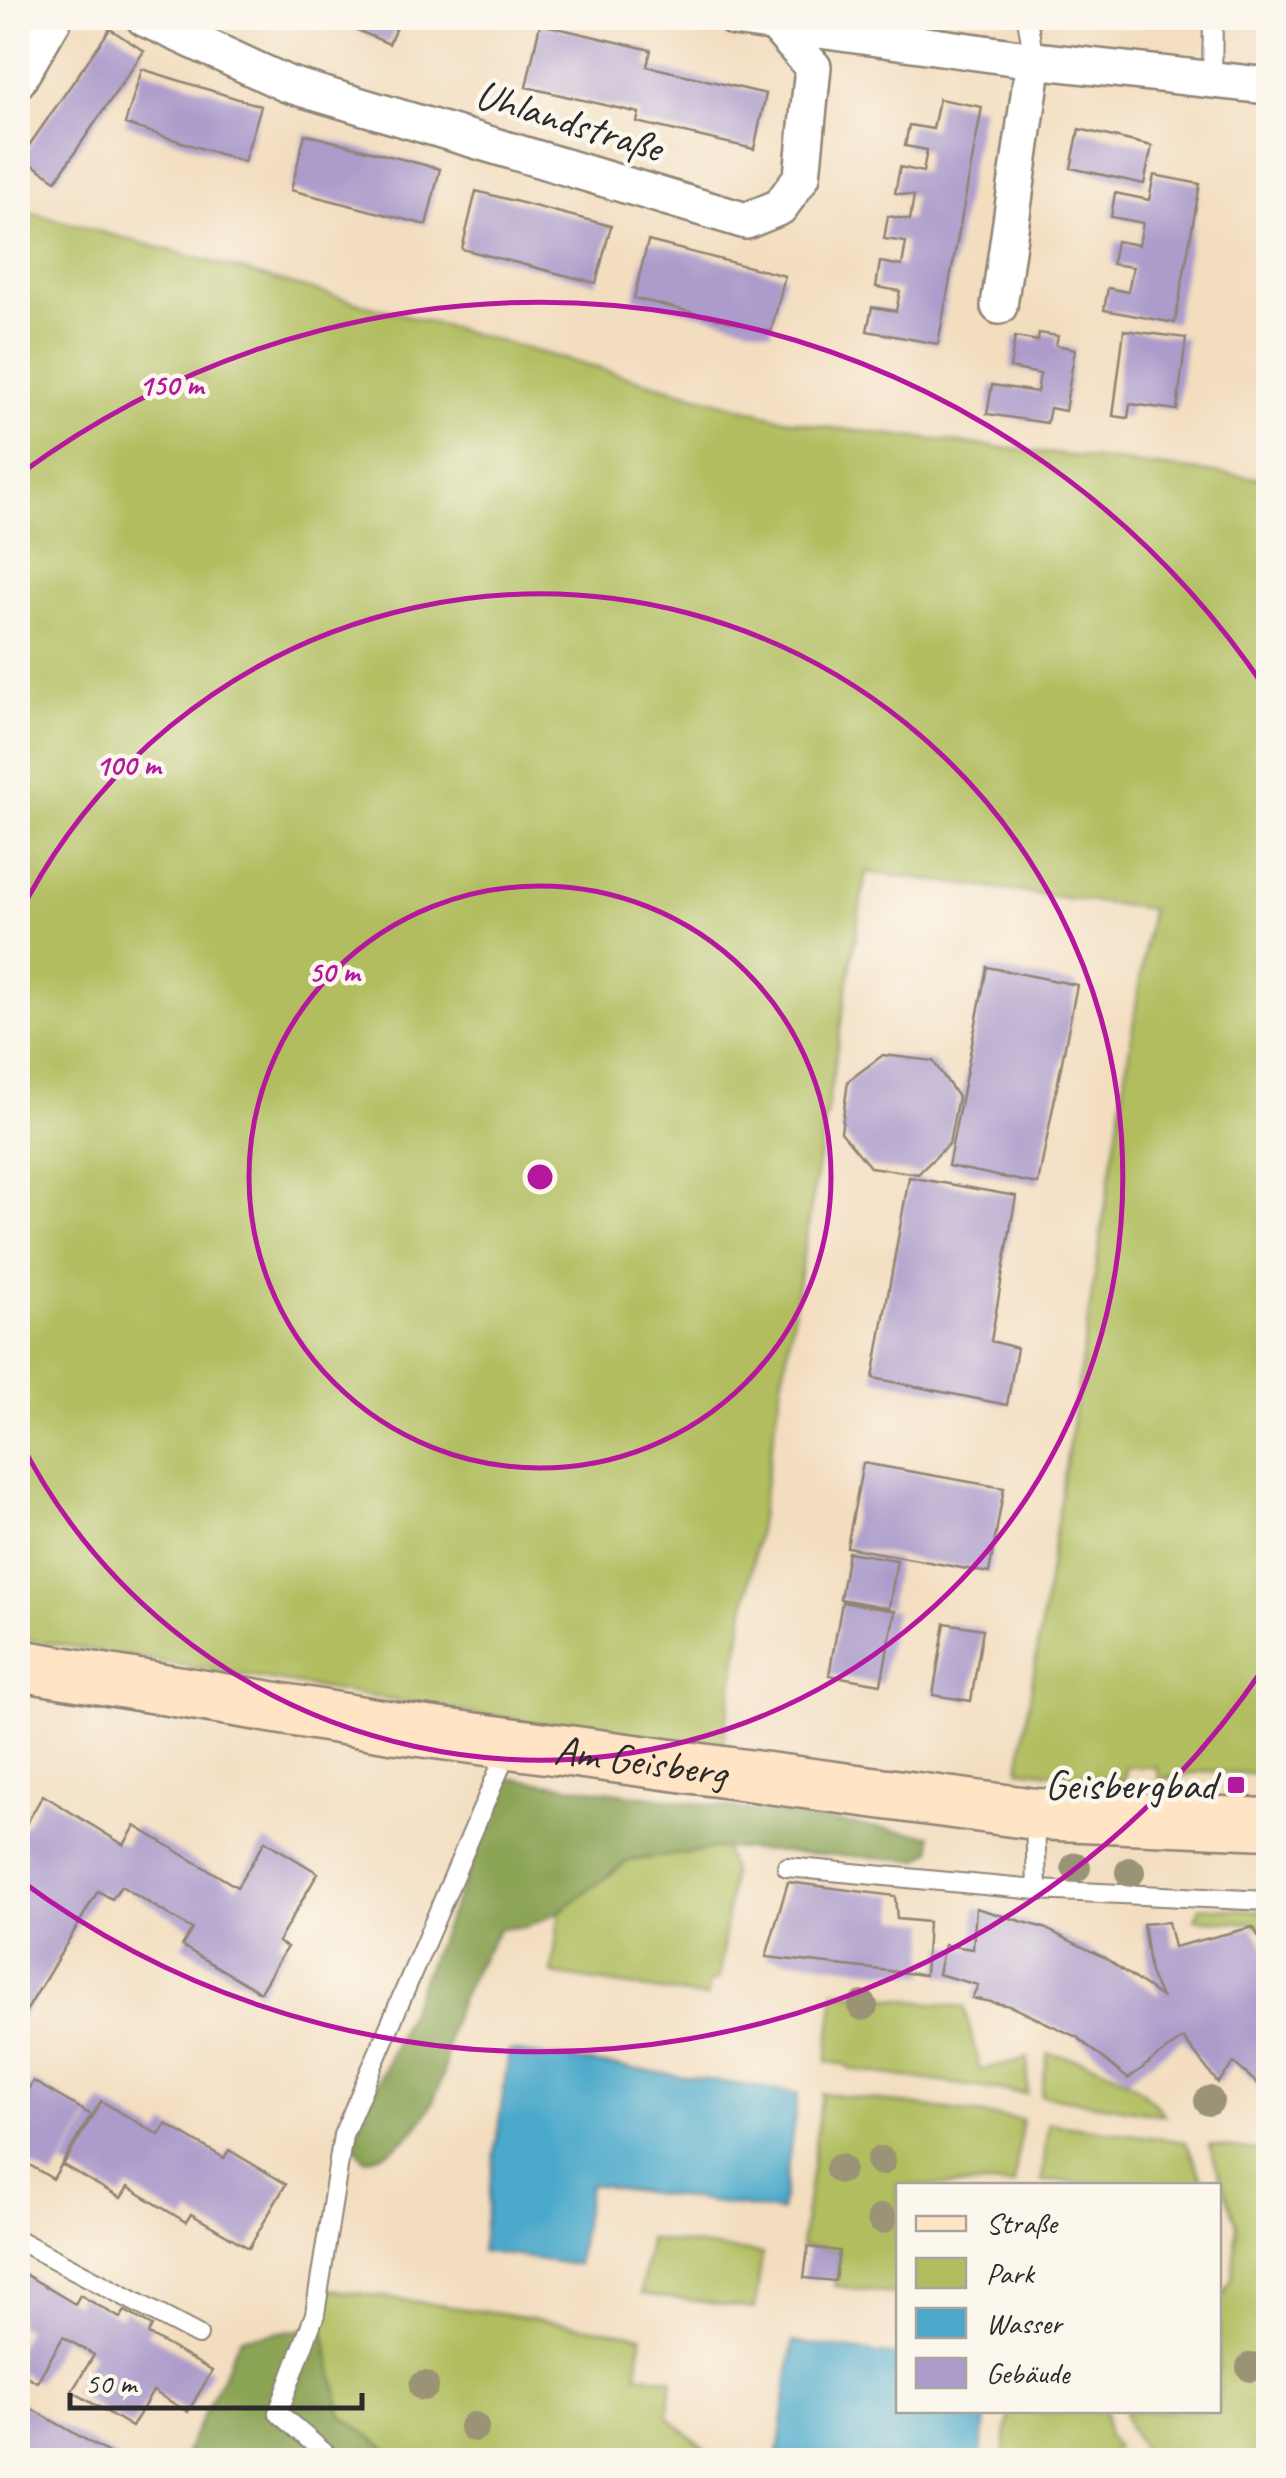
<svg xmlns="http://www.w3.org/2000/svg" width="1286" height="2478" viewBox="0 0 1286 2478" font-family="Caveat,sans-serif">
	<rect width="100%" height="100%" fill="#fbf7ec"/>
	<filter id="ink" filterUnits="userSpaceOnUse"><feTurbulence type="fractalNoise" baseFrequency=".01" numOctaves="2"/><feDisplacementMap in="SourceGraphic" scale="20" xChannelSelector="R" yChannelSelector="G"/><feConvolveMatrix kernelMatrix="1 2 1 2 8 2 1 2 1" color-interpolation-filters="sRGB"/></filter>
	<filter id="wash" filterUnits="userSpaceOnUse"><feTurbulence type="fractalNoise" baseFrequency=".0048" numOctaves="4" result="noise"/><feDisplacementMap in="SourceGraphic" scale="40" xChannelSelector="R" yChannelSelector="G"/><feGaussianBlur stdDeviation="2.25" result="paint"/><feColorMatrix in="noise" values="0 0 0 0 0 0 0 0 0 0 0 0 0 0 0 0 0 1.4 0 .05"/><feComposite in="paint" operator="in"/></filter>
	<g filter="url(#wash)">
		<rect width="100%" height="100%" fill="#f3ddbf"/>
		<!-- green -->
		<path fill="#b1bd5f" stroke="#6e7445" stroke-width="2.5" d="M18,209L775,417L824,427L1268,479V1775L1205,1771L1159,1780L1157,1767H1126L1124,1781L1019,1769L1151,909L866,872L723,1743L603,1735L18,1638Z
			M723,1848L732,1872L719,1979L710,1983L707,1998L552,1974L560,1911L628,1861Z
			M1200,1907L1268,1911V1930L1252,1923L1195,1919Z
			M835,1991L964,2007L980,2070L1028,2058L1027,2094L848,2069V2065L827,2062Z
			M1048,2054C1095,2060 1136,2076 1164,2115L1041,2095Z
			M822,2093L1022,2120L1014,2185L898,2186V2294L835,2286L839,2251L801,2246Z
			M1048,2123L1186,2142L1205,2185L1042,2181Z
			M1209,2145L1268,2152V2460H1151L1129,2429L1124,2411L1218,2410L1219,2304L1233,2276L1237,2224Z
			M649,2239L762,2254L755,2309L641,2294Z
			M329,2289L642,2335L637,2374L672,2379L668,2417L717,2460H402L342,2417L323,2327Z
			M1010,2411H1105L1108,2436L1116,2447L1104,2460H1003Z"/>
		<!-- forest -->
		<path fill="#8ca456" stroke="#5c6840" stroke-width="2.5" d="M508,1778L931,1835L932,1850L919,1860L723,1848L628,1861L560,1911L527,1927L500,1928C481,1958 461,1990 451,2025C446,2040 447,2057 443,2072C434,2112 406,2152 365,2159L352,2144Z
			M323,2327L342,2416L402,2460H182L241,2337Z"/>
		<!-- water -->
		<path fill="#4ca9cb" stroke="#3c6a7b" stroke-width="2.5" d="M509,2051L798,2093L781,2212L589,2184L577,2265L481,2251Z
			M793,2342L898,2356V2410L986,2411L980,2460H832L778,2453Z"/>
		<g id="blocks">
			<!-- building -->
			<path fill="#ac9bcb" d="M330,18H400L389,44Z
				M540,24L651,50L647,66L766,94L754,149L637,122L639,113L526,87Z
				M110,29L144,51L56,180L21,157Z
				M142,69L261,106L244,162L125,124Z
				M939,99L982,107L938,344L867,331L872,307L896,311L900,291L876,287L880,262L902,266L906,242L884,239L888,216L910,220L914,196L895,193L900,167L923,172L927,150L905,146L909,125L933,129Z
				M1079,129L1152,146L1144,184L1071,168Z
				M305,134L440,169L426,225L291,190Z
				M1154,175L1200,184L1175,323L1104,310L1108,288L1128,292L1133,267L1112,264L1116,241L1139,245L1143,223L1111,217L1115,193L1149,200Z
				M476,191L611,226L596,283L462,249Z
				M648,241L785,276L771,332L634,298Z
				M1124,330L1186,338L1177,410L1130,404L1128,418L1113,416Z
				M1039,333L1058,336L1056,345L1075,349L1065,411L1050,408L1047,423L987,414L992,385L1037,392L1040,374L1010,368L1015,337L1038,341Z
				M987,967L1077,985L1038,1184L948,1166Z
				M883,1055L933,1061L958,1097L949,1144L918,1174L870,1167L841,1132L848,1081Z
				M909,1177L1016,1196L991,1341L1017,1348L1007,1405L873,1378Z
				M863,1463L1004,1488L989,1573L847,1547Z
				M848,1552L897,1560L889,1608L840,1599Z
				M842,1602L895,1611L881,1684L829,1675Z
				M945,1623L983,1629L971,1701L933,1695Z
				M43,1795L124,1845L135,1826L237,1887L265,1841L318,1873L278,1942L287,1947L260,1992L182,1946L192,1929L121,1886L112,1899L98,1891L18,2025V1824L24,1828Z
				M788,1882L895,1896L897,1919L928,1922L925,1975L766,1957Z
				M976,1908L1044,1928L1105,1958L1161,1997L1150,1973L1143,1924L1168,1922L1174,1947L1253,1927L1268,1953V2093L1234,2063L1218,2083L1183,2038L1128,2079L1077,2037L1010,2006L972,1998L978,1985L938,1974L944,1945L973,1949Z
				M33,2081L91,2115L53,2179L18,2158V2107Z
				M101,2101L159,2135L166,2124L224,2158L229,2150L286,2184L249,2248L191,2214L186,2222L128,2187L121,2198L63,2165Z
				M808,2247L839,2251L835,2281L804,2278Z
				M18,2270L75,2304L80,2295L120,2318L125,2311L152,2326L148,2334L212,2371L188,2412L153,2391L132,2427L72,2391L94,2355L63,2337L37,2382L18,2371V2346L27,2330L18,2325Z
				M18,2401L121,2460L18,2457Z"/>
		</g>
	</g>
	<g filter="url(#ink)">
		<use href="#blocks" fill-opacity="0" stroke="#8f8475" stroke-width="2.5"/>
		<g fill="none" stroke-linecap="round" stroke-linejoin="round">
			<defs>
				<path id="lane" d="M1027,18L1034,60
					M1212,79L1213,18
					M1035,1817L1037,1890L1268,1901
					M787,1867L1037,1890
					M18,2240L198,2335
					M333,2460L278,2413L315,2314L343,2135L508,1749"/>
				<path id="street" d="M144,18L287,84L746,221L780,207L802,176L813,67L776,25L778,18
					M734,18L1034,60L1268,86
					M18,80L54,18
					M999,306L1034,60"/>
				<g id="secondary">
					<path id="s1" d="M18,1665L398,1728L1035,1814L1268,1824"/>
				</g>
			</defs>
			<!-- lane casing -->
			<use href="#lane" stroke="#8f8475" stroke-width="22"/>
			<!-- street casing -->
			<use href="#street" stroke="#8f8475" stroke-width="40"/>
			<!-- secondary casing -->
			<use href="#secondary" stroke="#8f8475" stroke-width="55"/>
			<!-- lane -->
			<use href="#lane" stroke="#fff" stroke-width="18"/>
			<!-- street -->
			<use href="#street" stroke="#fff" stroke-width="35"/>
			<!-- secondary -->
			<use href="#secondary" stroke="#ffe4c6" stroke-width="50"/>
		</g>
		<!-- trees -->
		<g fill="#9b9376">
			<circle cx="1076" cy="1867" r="15"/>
			<circle cx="1130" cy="1872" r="15"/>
			<circle cx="863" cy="2006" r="15"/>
			<circle cx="1209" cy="2101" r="15"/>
			<circle cx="881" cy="2161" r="15"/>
			<circle cx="840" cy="2169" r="15"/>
			<circle cx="882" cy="2219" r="15"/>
			<circle cx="1251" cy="2367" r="15"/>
			<circle cx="424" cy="2386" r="15"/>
			<circle cx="474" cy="2427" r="15"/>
		</g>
	</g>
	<!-- distance rings -->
	<g fill="none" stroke="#b5179e" stroke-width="5">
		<circle cx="540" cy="1177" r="291"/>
		<path d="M18 917A583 583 0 1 1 18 1437"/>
		<path d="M1265 1666A874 874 0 0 1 20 1880M20 474A874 874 0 0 1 1265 688"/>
	</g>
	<!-- markers -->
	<rect fill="#b5179e" stroke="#fbf7ec" stroke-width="4" x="1226" y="1775" width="20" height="20" rx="5"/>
	<g text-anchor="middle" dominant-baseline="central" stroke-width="9" stroke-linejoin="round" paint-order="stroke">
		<!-- street labels -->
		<g font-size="42" fill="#2b2b2b" stroke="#fbf7ec">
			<text transform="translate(569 121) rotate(17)">Uhlandstraße</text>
			<text stroke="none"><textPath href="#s1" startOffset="630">Am Geisberg</textPath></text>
		</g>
		<!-- poi labels -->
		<g font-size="42" fill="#2b2b2b" stroke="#fbf7ec" text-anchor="end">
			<text x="1216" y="1785">Geisbergbad</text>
		</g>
	</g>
	<circle cx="540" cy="1177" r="15" fill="#b5179e" stroke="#fbf7ec" stroke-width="5"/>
	<g font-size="30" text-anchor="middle" font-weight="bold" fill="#b5179e" stroke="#fbf7ec" stroke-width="9" stroke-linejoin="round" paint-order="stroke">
		<text x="171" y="395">150 m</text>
		<text x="128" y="775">100 m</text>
		<text x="334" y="982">50 m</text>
	</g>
	<!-- margin -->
	<rect width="1286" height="2478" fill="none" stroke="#fbf7ec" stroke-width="60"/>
	<!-- legend -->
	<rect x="896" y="2183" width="325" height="230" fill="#fbf7ec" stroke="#a8a59f" stroke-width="2.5"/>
	<rect x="916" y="2216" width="50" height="15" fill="#ffe4c6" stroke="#a8a59f" stroke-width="2.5"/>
	<text x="986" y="2233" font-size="30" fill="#2b2b2b">Straße</text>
	<rect x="916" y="2258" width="50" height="30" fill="#b1bd5f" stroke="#a8a59f" stroke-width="2.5"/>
	<text x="986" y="2283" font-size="30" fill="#2b2b2b">Park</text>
	<rect x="916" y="2308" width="50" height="30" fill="#4ca9cb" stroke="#a8a59f" stroke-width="2.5"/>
	<text x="986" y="2333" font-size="30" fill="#2b2b2b">Wasser</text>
	<rect x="916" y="2358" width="50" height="30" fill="#ac9bcb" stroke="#a8a59f" stroke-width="2.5"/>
	<text x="986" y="2383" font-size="30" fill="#2b2b2b">Gebäude</text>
	<!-- scale -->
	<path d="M70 2393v15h292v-15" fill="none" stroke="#2b2b2b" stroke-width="5"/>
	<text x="85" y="2393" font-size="30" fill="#2b2b2b" stroke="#fbf7ec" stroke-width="8" paint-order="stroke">50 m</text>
</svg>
